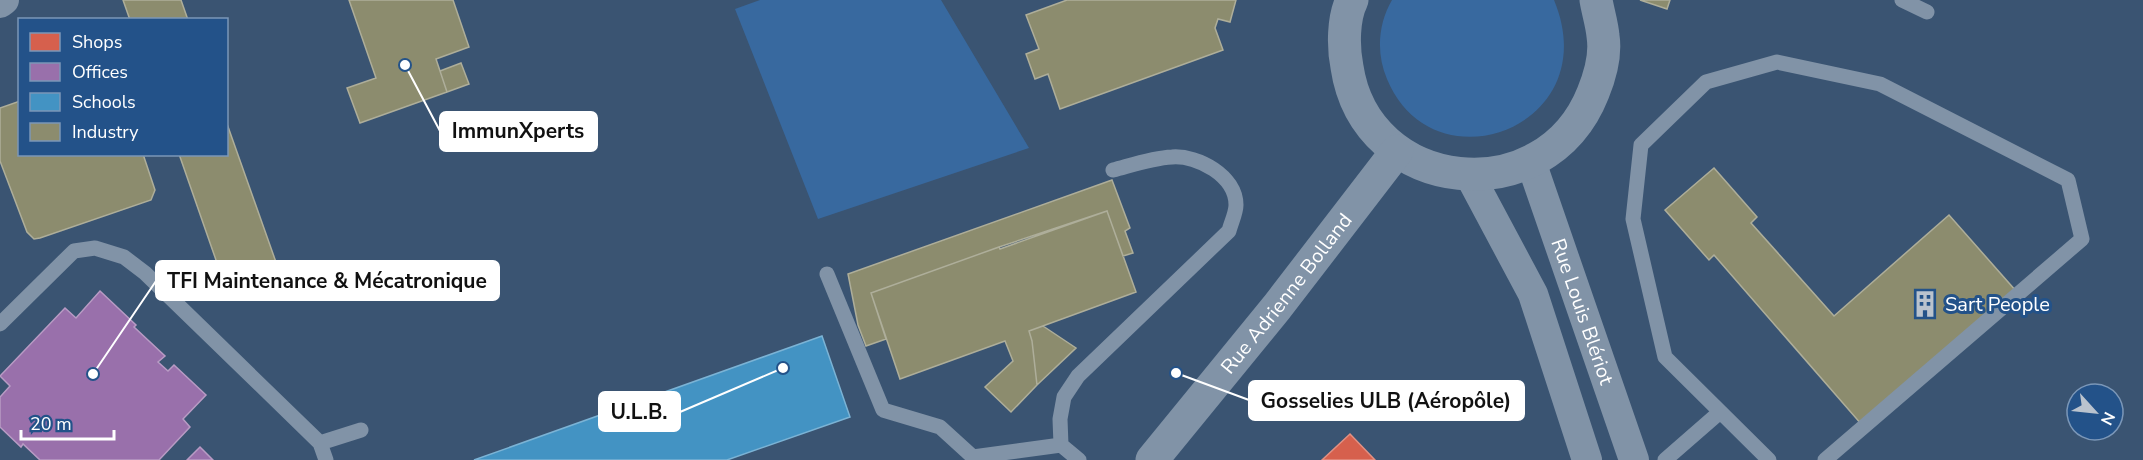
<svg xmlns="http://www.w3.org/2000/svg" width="2143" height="460" viewBox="0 0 2143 460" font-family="'Nunito Sans',sans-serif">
	<rect width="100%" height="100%" fill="#3a5472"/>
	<!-- green -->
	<path fill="#38699f" d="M760,0H941L1029,148L818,219L735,9Z
		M1392,0H1554C1607,127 1433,191 1387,79C1376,53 1378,24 1392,0Z"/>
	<!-- shops -->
	<path fill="#d6604d" stroke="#e29082" stroke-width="1.5" d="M1350,434L1375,460H1322Z"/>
	<!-- offices -->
	<path fill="#9970ab" stroke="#b89bc4" stroke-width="1.5" d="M100,291L136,325L134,327L165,356L158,362L168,371L174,365L206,395L183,419L190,427L159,460H40L23,444L21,447L0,427V397L10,386L0,376L65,308L76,318Z
		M200,447L213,460H187Z"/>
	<!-- schools -->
	<path fill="#4393c3" stroke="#7bb3d5" stroke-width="1.5" d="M822,336L850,417L727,460H474Z"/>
	<!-- industry -->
	<path fill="#8c8c6e" stroke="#aeae9a" stroke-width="1.5" d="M123,0H181L188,20H130Z
		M349,0H453L469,47L436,59L447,92L360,123L347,88L376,78Z
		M1067,0H1236L1230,22L1218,19L1215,28L1223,50L1060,109L1048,74L1035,79L1026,54L1039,49L1026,15Z
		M1640,0H1670L1667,9Z
		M461,63L469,84L447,92L440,71Z
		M20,101V154H143L155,190L151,200L40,238L34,239L27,232L0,161V108Z
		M226,121L277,265L224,283L179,154H226Z
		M1714,168L1757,217L1751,223L1834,316L1949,215L2016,291L1862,425L1714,255L1709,260L1665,210Z
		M1112,180L1130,228L1125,231L1133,253L1123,256L1107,211L999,247L871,293L886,339L866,346L858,325L848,274Z
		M1107,211L1136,292L1029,331L1032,341L1037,385L1011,412L985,387L1013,361L1005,341L900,379L871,293L999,247L1000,249Z
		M1043,326L1076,348L1037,385L1032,341L1029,331Z"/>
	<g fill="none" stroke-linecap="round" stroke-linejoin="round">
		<!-- service -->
		<path stroke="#8193a7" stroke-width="15" d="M1902,0L1927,12
			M827,274L883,410L940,427L973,457L1061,445
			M0,324L74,251L95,248L124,257L145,273L320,443L361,430
			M320,443L326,460
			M1079,460L1061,445L1060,419L1064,397L1078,376L1229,231C1231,223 1236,213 1236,205C1236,176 1198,155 1172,157C1152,158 1132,165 1113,170
			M1665,460L1720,412
			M1769,460L1665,357L1633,219L1641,145L1706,82L1777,62L1880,84L2068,180L2082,239L1825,460"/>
		<!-- minor -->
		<g stroke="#8193a7" stroke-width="30">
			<path d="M0,3L4,0"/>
			<path id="s1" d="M1531,162L1634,460"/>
			<path d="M1470,176L1533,294L1587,460"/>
		</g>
		<!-- tertiary -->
		<g stroke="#8193a7" stroke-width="33">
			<path d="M1352,0C1343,18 1343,47 1347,67C1366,195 1545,214 1593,93C1600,76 1606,55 1603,36C1602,24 1598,12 1596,0"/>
			<path id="s2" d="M1152,460L1277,307L1397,151"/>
		</g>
	</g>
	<!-- icons -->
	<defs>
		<symbol id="building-bare" viewBox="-9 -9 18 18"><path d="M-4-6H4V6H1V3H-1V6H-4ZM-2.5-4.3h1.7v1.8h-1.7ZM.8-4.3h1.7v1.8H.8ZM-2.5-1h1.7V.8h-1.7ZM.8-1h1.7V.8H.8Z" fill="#bac3ce" stroke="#235289" stroke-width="2.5" paint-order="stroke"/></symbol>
	</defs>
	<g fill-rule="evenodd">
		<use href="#building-bare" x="1906" y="285" width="38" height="38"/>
	</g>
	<g text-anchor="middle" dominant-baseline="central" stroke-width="6" stroke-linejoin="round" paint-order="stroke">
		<!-- street labels -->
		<g font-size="20" fill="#fff" stroke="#235289">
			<text stroke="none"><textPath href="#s2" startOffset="214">Rue Adrienne Bolland</textPath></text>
			<text stroke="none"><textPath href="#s1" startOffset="158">Rue Louis Blériot</textPath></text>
		</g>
		<!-- poi labels -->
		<g font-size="20" fill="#fff" stroke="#235289" text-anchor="start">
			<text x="1945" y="304">Sart People</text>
		</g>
	</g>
	<!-- callouts -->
	<path fill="none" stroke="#fff" stroke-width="2" d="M405 65L440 131M93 374L156 281M1176 373L1249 400M783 368L680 412"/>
	<g fill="#fff" stroke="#235289" stroke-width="2">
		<circle cx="405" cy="65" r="6"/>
		<circle cx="93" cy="374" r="6"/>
		<circle cx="1176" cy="373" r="6"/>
		<circle cx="783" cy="368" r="6"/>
	</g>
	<g fill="#fff" stroke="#fff" stroke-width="2">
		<rect x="440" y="112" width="157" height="39" rx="6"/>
		<rect x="156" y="261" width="343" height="39" rx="6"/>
		<rect x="1249" y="381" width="275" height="39" rx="6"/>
		<rect x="599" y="392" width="81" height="39" rx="6"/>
	</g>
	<g font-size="21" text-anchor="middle" font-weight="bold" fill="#111">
		<text x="518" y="138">ImmunXperts</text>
		<text x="327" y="288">TFI Maintenance &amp; Mécatronique</text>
		<text x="1386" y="408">Gosselies ULB (Aéropôle)</text>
		<text x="639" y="419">U.L.B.</text>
	</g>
	<!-- legend -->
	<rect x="18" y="18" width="210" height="138" fill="#235289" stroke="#7b97b8" stroke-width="1.5"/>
	<rect x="30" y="33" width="30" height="18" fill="#d6604d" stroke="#7b97b8" stroke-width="1.5"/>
	<text x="72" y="48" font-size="18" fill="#ffffff">Shops</text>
	<rect x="30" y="63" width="30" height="18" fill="#9970ab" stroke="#7b97b8" stroke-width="1.5"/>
	<text x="72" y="78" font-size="18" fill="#ffffff">Offices</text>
	<rect x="30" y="93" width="30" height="18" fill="#4393c3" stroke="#7b97b8" stroke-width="1.5"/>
	<text x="72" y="108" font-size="18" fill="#ffffff">Schools</text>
	<rect x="30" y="123" width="30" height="18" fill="#8c8c6e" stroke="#7b97b8" stroke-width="1.5"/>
	<text x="72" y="138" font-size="18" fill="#ffffff">Industry</text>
	<!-- north arrow -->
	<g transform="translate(2095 412) rotate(117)"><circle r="28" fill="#235289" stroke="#7b97b8" stroke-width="1.5"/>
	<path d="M0-4.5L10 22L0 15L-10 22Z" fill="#bac3ce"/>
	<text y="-9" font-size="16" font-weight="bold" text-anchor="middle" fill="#ffffff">N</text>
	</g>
	<!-- scale -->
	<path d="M21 430v9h93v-9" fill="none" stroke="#ffffff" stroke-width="3"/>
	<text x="30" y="430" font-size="18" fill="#ffffff" stroke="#235289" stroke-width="4.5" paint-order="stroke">20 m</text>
</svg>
